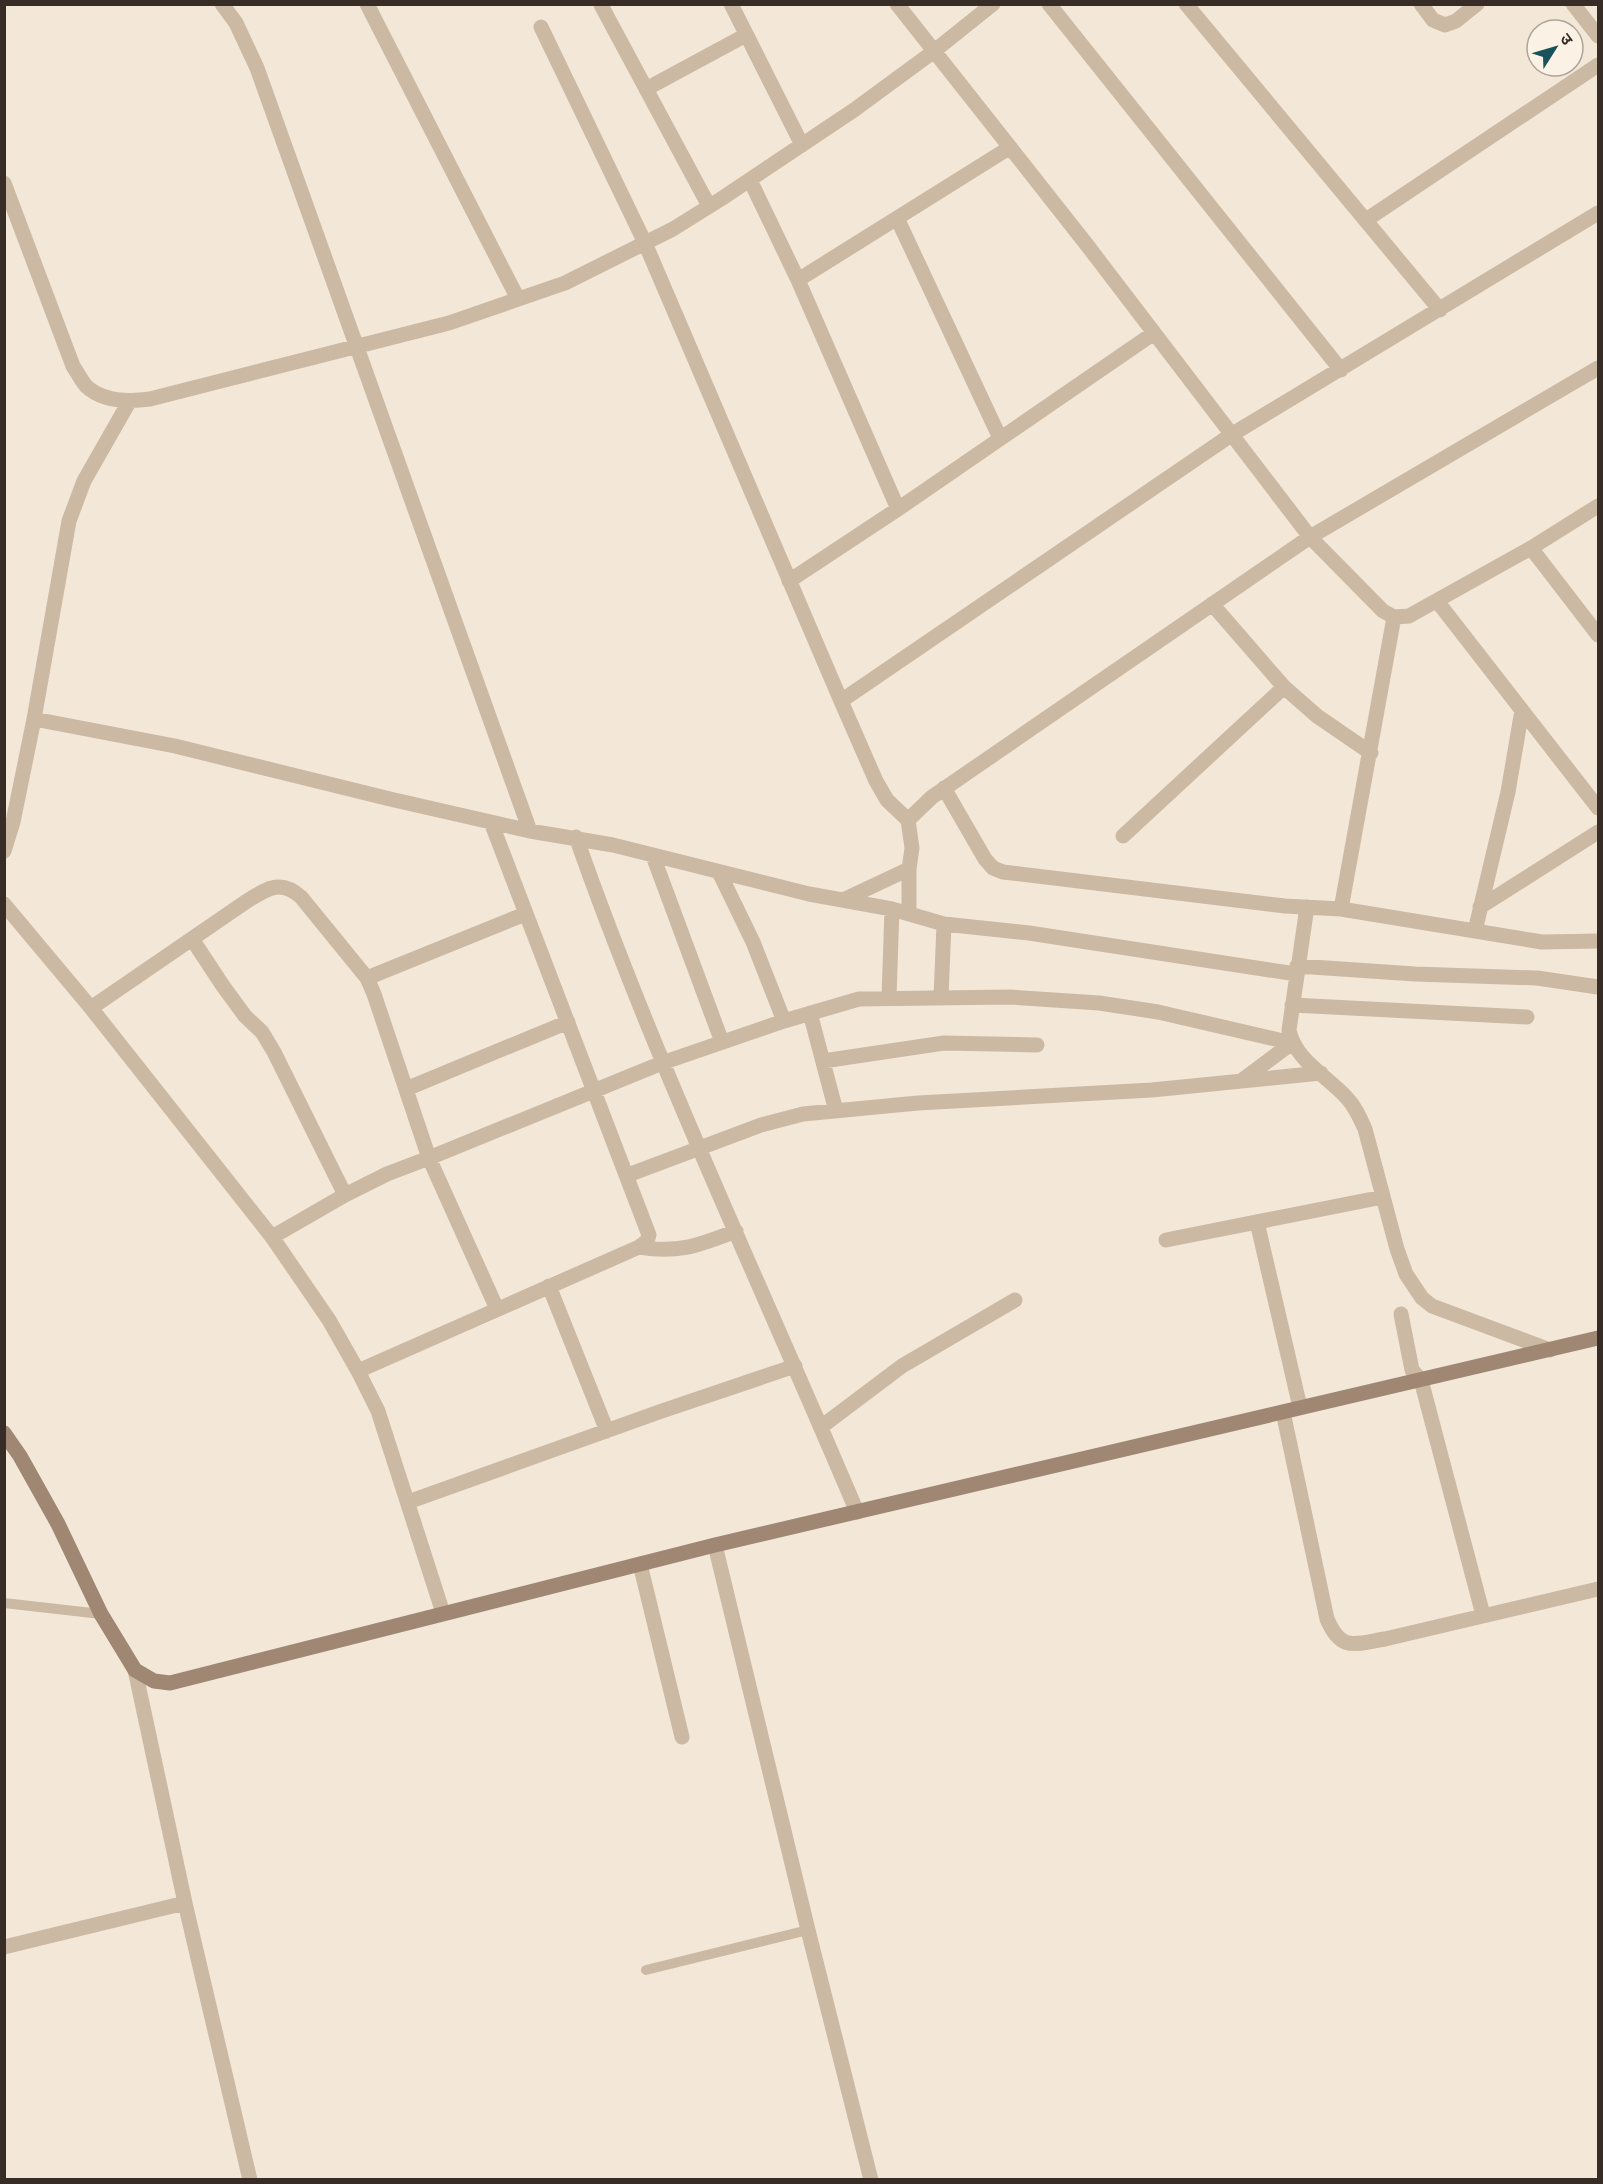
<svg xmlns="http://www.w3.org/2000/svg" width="1603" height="2184" viewBox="0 0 1603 2184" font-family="Arial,'Noto Sans Devanagari',sans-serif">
	<rect width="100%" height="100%" fill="#f3e8d8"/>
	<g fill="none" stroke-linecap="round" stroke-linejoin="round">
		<!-- lane -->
		<path stroke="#ccb9a3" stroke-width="10" d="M4,1603L101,1614
			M646,1970L808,1930"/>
		<!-- street -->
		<path stroke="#ccb9a3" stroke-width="15" d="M222,4L236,23L257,68L530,831
			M367,4L518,299
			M731,4L802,145
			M897,4L1087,245L1310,537L1383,611L1394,617L1409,616L1531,548L1598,506
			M1049,4L1341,370
			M1186,4L1440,310
			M1421,4L1433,20L1445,25L1456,21L1477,4
			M1573,4L1598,36
			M601,5L709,206
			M541,27L645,243L841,701L1231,435L1598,213
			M646,89L746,35
			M750,180L798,280L898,509
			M4,183L73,366C77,372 81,380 86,386C103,402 128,402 150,399L449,323L565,283L673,229L721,199L854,110L933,52L993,4
			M897,218L1000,438
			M1366,220L1598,65
			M798,280L1009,148
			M1531,548L1598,635
			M789,581L898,509L1154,333
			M1437,601L1598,808
			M1212,604L1284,687L1317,716L1371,753
			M841,701L876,781L887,800L908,820L912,848L909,869V914
			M34,719L175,746L390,799L530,831L613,845L809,894L892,909L944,924L1029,933L1296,974
			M944,788L985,859L993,868L1003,872L1285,906L1341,909L1542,942L1598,941
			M908,820L932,797L1310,537L1598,368
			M1123,836L1284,687
			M576,837C657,1067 762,1287 857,1512
			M4,851L13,822L34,719L69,521L84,481L129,402
			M653,856L722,1042
			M719,872L753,942L784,1021
			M843,900L909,869
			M4,904L91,1008L272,1237L329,1320L358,1371L378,1411L443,1613
			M1307,907L1289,1030C1295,1060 1326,1075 1346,1097C1355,1106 1360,1118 1365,1129L1397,1249L1406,1274L1422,1298L1432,1306L1550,1350
			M1480,907L1598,832
			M1341,909L1394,617
			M1475,931L1508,792L1522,710
			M192,939L223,986L245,1016L262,1032L274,1052L345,1195
			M1297,966L1415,974L1537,978L1598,987
			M367,978L525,914
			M889,997L892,909
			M941,997L944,924
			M1292,1005L1527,1017
			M91,1008L247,901C268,888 281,879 301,897L367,978L374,994L429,1158L497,1309
			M810,1013L836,1111
			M823,1061L944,1043L1037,1045
			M1241,1081L1292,1043
			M406,1089L568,1022
			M628,1175L761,1125L803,1114L918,1103L1152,1090L1321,1073
			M1257,1222L1300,1407
			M272,1237L345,1195L387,1174L429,1158L662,1063L784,1021L859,999L1010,997L1099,1003L1158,1012L1292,1043
			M1166,1240L1383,1197
			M639,1247C679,1254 699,1245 736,1231
			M549,1286L607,1431
			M1401,1314L1412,1370L1421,1380L1483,1615
			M358,1371L639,1247L647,1241L649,1235L491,822
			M1283,1412L1327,1619C1341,1652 1354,1644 1385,1639L1598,1589
			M821,1427L902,1366L1015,1300
			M408,1502L659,1412L795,1366
			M715,1545L808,1930L871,2180
			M640,1564L682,1737
			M135,1670L185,1903L250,2180
			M4,1947L185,1903"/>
		<!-- secondary -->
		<path stroke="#a08774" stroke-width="15" d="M4,1433L20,1456L58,1524L101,1614L135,1670L154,1681L170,1683L715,1545L1598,1338"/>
	</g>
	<!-- border -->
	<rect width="1603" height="2184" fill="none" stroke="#372c26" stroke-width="12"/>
	<!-- north arrow -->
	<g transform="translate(1555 48) rotate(53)"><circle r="28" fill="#fbf2e5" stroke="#ada399" stroke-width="1.5"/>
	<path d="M0-4.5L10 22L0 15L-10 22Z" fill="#18535b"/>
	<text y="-9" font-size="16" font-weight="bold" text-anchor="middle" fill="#372c26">उ</text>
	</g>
</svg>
